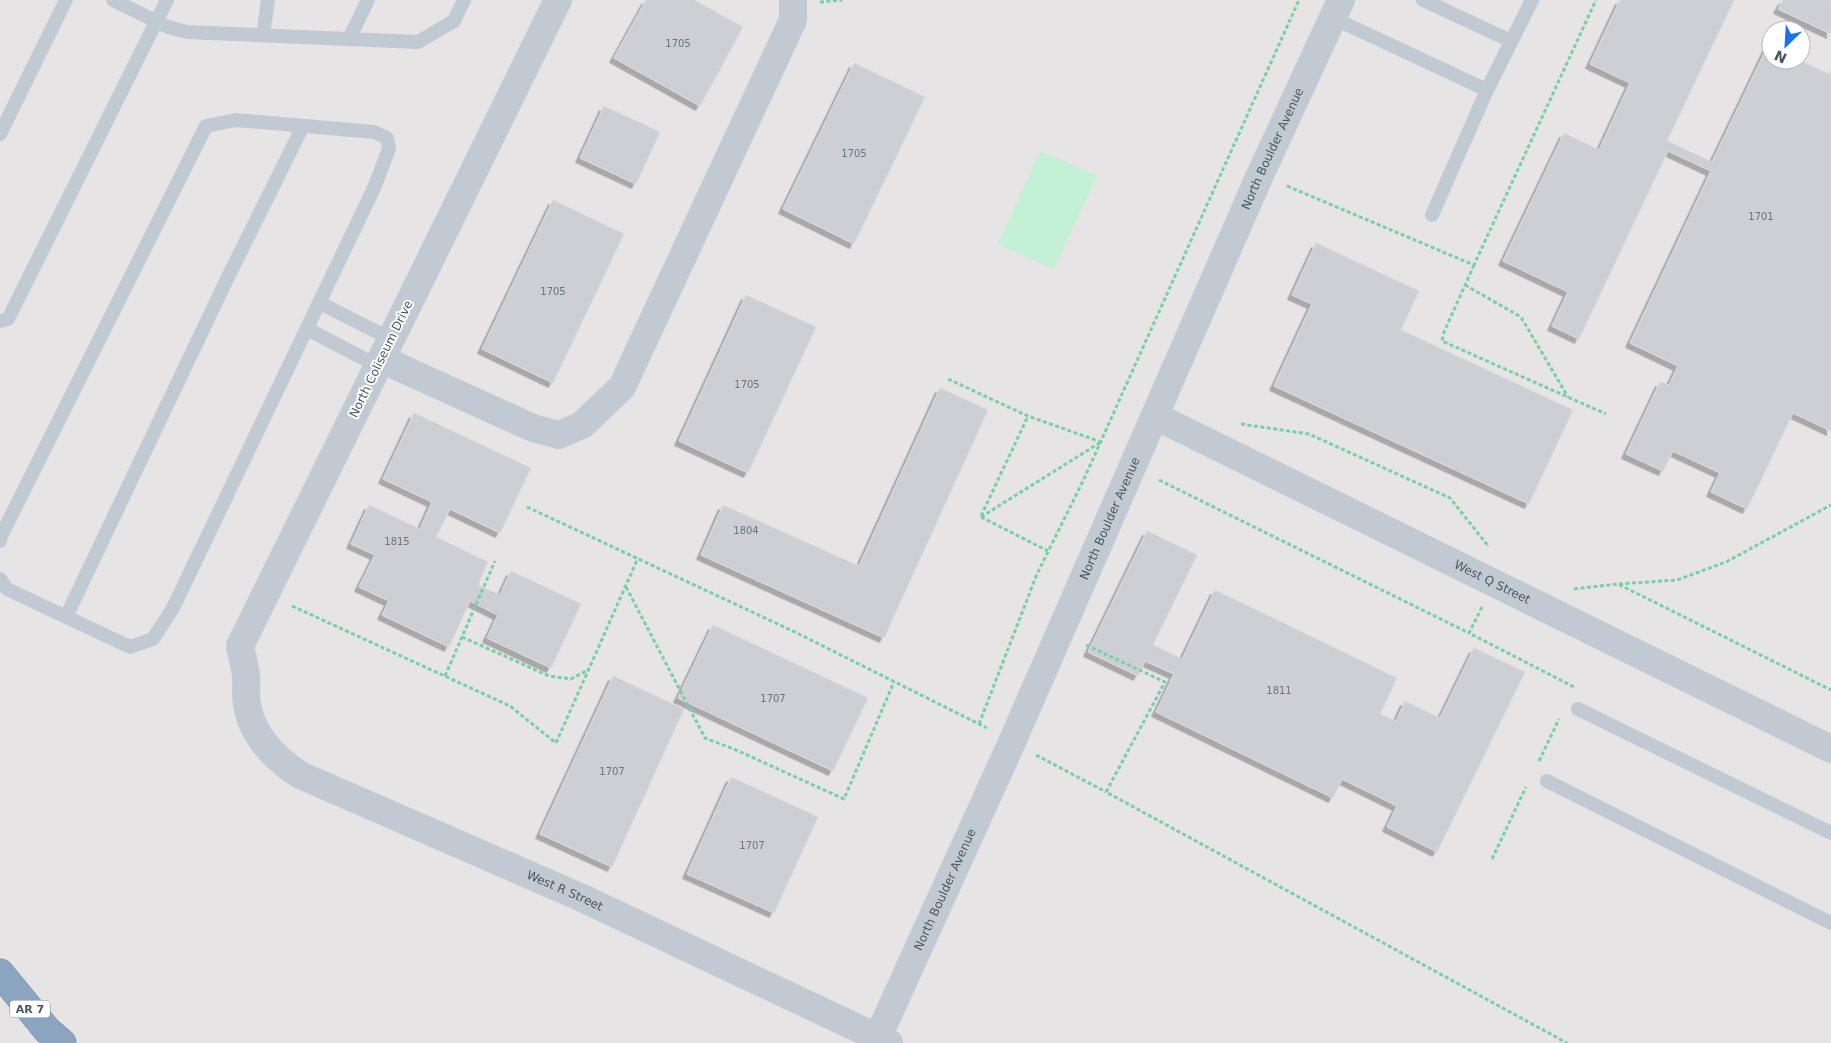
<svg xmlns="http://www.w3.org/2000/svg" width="1831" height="1043" viewBox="0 0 1831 1043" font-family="'DejaVu Sans',sans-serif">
	<defs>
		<filter id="shadow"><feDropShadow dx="-4.5" dy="4.5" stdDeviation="0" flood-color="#0004"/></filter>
	</defs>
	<rect width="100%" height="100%" fill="#f5f3f3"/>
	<!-- education -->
	<path fill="#e6e4e5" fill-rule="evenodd" d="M0,0H1831V1043H0ZM1771,30H1801V60H1771Z"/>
	<!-- green -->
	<path fill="#c3f1d5" d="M1040,151L1097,176L1054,269L998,244Z"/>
	<!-- building -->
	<path fill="#cdcfd5" stroke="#d7d9de" filter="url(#shadow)" d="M646,0H694L743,27L700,106L614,58Z
		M1620,0H1734L1667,141L1712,162L1768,45L1771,47V60H1799L1829,74L1831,70V431L1793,413L1747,509L1711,492L1720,473L1673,451L1663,471L1626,454L1660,382L1669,385L1678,366L1630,343L1711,171L1668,151L1579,339L1552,326L1568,292L1503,261L1564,133L1599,150L1630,83L1590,64Z
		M1783,0H1831V34L1778,9Z
		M854,63L925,97L854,244L783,209Z
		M604,106L660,132L636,184L580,158Z
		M553,200L624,234L553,383L482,349Z
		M1316,243L1419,291L1401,330L1573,410L1529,504L1274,386L1312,304L1292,295Z
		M746,295L816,327L748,473L679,441Z
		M940,388L988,410L884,638L701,555L723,505L859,566Z
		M414,413L531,468L500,533L450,509L436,537L488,562L478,585L500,595L511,571L581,604L551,668L487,638L498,615L470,601L449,647L382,615L389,601L359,587L375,555L351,544L369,505L420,529L432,502L383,479Z
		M1147,531L1197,555L1153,645L1182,659L1215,590L1397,678L1380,714L1396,721L1405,701L1440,718L1474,648L1525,672L1437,852L1387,827L1397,806L1342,779L1333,798L1156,712L1174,674L1145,661L1138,676L1088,652Z
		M713,625L868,698L833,771L678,698Z
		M613,676L684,709L612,867L540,834Z
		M731,777L818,817L774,913L687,874Z"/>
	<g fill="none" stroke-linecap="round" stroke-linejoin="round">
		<defs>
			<path id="highway" d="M0,973L47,1030L62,1043"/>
		</defs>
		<!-- highway casing -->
		<use href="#highway" stroke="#7690ad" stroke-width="29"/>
		<!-- path -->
		<path stroke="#7ad0a6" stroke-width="3" stroke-dasharray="4 2.5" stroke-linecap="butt" d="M820,2L842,0
			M1287,186L1474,265L1596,0
			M1474,265L1444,332L1442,341L1606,414
			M1465,285L1521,317L1568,397
			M948,379L1028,416L1101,442
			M1241,424L1309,434L1450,498L1489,547
			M1159,480L1469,633
			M527,507L793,631L987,728
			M981,516L1028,416
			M981,517L1101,442
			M981,517L1048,551
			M1619,584L1677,580L1726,562L1831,505
			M626,587L705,738L736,750L844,799L894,682
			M1574,589L1618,584L1831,690
			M292,606L510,706L556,743L638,558
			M1482,607L1469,633L1574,687
			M462,637L549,676L571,679L588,670
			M1086,645L1165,682L1106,792L1567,1043
			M445,676L495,561
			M979,724L1037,574L1083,481L1299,0
			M1036,755L1106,792
			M1539,761L1559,719
			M1492,859L1526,787"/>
		<!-- lane -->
		<path stroke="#c1cad2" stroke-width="14" d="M113,0L168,27L187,32L418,42L454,21L464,0
			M1423,0L1511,41
			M1333,18L1487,90
			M263,35L268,0
			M349,39L368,0
			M0,134L66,0
			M1432,215L1487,90L1532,0
			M320,303L391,339
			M0,321L8,319L167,0
			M307,329L378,366
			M0,541L1,536L206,126L236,120L374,132L387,138L389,149L374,188L173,608L153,639L130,647L7,589L0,579
			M66,617L227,279L303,126
			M1578,709L1831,833
			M1547,781L1831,923"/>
		<!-- street -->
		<g stroke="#c1cad2" stroke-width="28">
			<path id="s1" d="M558,0L240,646C242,656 245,666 246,676C247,685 245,695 247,704C252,736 274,758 300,775L580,897L889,1043"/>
			<path d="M381,359L533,428L559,435L582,425L622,387L793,20V0"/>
			<path id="s2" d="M1155,416L1831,749"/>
			<path id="s3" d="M878,1037L1012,742L1260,175L1341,0"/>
		</g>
		<!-- highway -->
		<use href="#highway" stroke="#8ba5c1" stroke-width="28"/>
	</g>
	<g text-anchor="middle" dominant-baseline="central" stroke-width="4" stroke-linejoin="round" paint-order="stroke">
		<!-- number labels -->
		<g font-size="10" fill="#6b747e">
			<text x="678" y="43">1705</text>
			<text x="854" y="153">1705</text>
			<text x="1761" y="216">1701</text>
			<text x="553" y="291">1705</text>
			<text x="747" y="384">1705</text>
			<text x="746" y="530">1804</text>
			<text x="397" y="541">1815</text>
			<text x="1279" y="690">1811</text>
			<text x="773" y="698">1707</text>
			<text x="612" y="771">1707</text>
			<text x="752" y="845">1707</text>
		</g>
		<!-- shield labels -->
		<rect fill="#fff" stroke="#808990" stroke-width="1" x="10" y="1000.5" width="40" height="17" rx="4"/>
		<g font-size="11" font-weight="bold" fill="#4a5661">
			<text x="30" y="1009">AR 7</text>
		</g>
		<!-- street labels -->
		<g font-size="12" fill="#4a5661" stroke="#fff">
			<text stroke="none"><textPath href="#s3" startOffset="972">North Boulder Avenue</textPath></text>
			<text transform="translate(381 359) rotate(-64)">North Coliseum Drive</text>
			<text stroke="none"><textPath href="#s3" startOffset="568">North Boulder Avenue</textPath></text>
			<text stroke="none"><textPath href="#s2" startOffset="376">West Q Street</textPath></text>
			<text stroke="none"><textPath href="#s3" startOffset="162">North Boulder Avenue</textPath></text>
			<text stroke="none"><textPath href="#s1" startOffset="1159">West R Street</textPath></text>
		</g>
	</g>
	<!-- north arrow -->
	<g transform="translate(1786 45) rotate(205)"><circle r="24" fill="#ffffff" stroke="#b7bbc0"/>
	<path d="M0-4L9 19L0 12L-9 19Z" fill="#1a73e8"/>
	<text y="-8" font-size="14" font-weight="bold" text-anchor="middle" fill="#4a5661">N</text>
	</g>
</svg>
